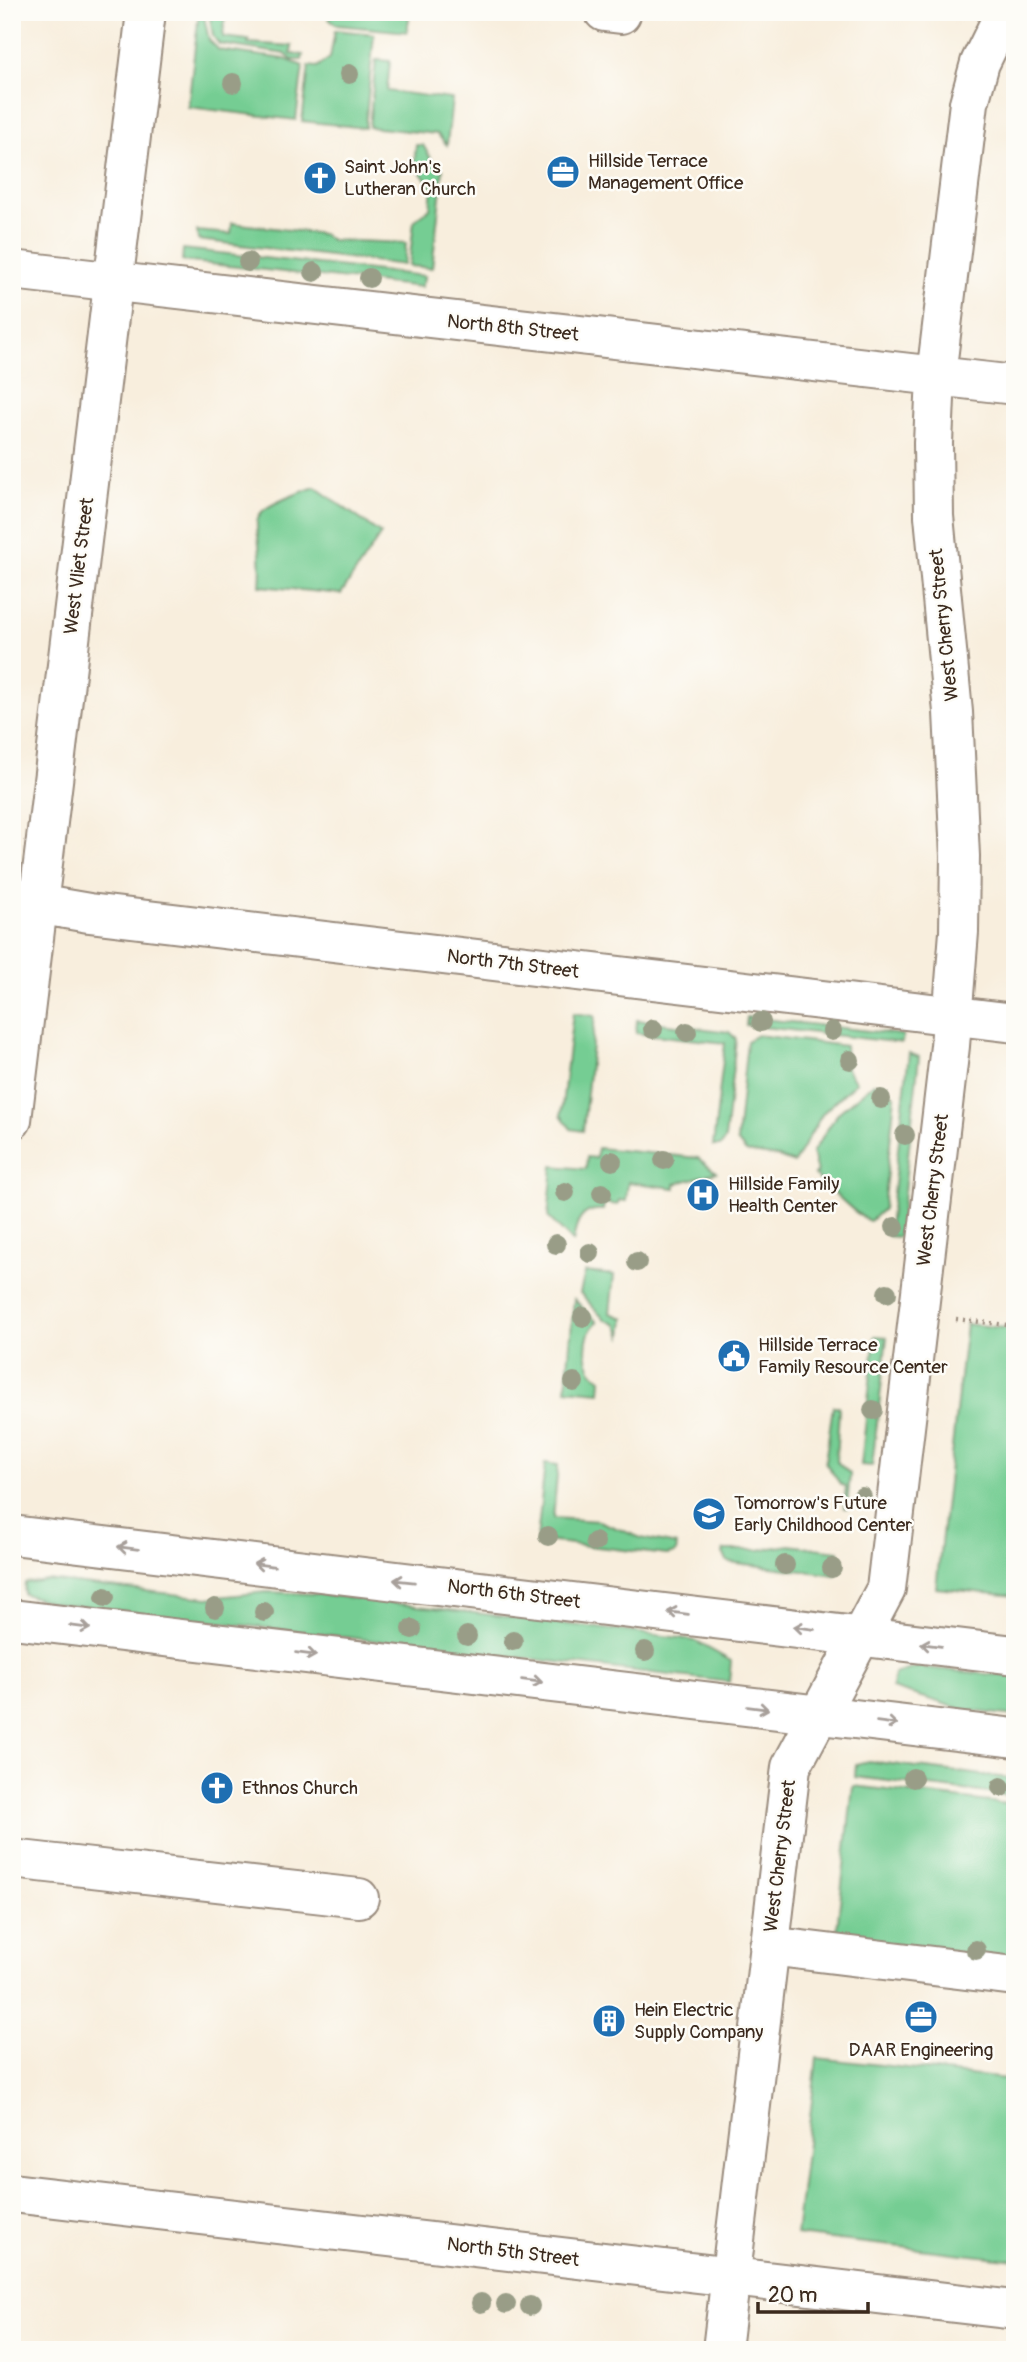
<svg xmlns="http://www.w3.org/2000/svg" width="1027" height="2362" viewBox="0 0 1027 2362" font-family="Pangolin,sans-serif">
	<rect width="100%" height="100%" fill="#fdfcf7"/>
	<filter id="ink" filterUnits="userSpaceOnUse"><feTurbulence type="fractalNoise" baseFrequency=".0143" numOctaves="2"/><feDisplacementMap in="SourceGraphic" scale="14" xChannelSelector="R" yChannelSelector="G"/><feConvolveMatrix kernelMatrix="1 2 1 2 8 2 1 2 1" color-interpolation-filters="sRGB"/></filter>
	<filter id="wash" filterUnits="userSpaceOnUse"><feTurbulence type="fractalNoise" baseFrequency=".00686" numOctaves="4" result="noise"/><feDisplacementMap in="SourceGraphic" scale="28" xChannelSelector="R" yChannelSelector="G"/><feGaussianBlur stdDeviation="1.57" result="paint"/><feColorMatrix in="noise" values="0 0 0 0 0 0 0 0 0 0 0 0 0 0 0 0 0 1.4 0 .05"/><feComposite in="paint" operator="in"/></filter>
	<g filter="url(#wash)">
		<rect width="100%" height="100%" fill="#f8eedd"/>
		<!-- green -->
		<path fill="#75cd93" stroke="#587c58" stroke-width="2" d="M199,12H203L209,40L219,50L285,59L303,66L296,120L188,107Z
			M209,12L225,13L223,37L249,40L248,43L292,46L291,54L303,55L302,60H292L285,54L219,44L213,36Z
			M330,12H410L407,32L337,25L329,19Z
			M335,30L374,34L365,128L302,121L309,66L317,67L330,58Z
			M376,60L390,61L387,91L452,99L447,145L437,134L369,127Z
			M416,145H423L434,164L443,170L432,268L409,266L414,221L430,208L432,186L414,166Z
			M232,223L322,234L331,240L406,243L404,265L198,240L197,231L231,234Z
			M183,249L425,276L421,287L182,261Z
			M315,487L381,534L341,594L260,586C267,513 227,519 315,487Z
			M573,1013L595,1016L583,1131L571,1129L561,1115Z
			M747,1017L903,1035L902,1043L746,1025Z
			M637,1020L729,1032L736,1039L725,1139L721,1146H713L725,1043L636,1033Z
			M757,1035L845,1046L846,1068L856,1082L823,1113L794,1163L778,1157L746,1152L737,1141L747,1041Z
			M909,1053L919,1057L899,1237L888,1236Z
			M874,1083L895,1096L883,1209L870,1221C859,1219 827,1185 814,1175L817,1172L812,1153L838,1113Z
			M598,1148L698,1158L716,1172L675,1184V1188L628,1182L626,1201L619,1200L618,1205L604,1203L603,1210C581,1208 576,1223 573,1242L548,1217L553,1166L586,1169L587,1157L596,1158Z
			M585,1272L614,1275L610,1313L624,1318L622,1336L617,1325L604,1319L580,1293Z
			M574,1299L597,1322C581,1337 583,1368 601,1379L600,1392L566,1389Z
			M966,1324L1015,1329V1596L936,1588Z
			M875,1336L887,1337L872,1466L861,1465Z
			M833,1406H838L839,1409L836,1461L850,1474L847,1508H844L846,1486L841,1485L825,1462Z
			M545,1463L558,1465L553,1518L599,1521L641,1538L677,1545L676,1553L667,1555L537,1540Z
			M789,1545L839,1551L836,1575L728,1562L723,1553L724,1550H759Z
			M47,1580L208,1598L266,1592L319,1594L681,1638L695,1641L731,1661L729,1682L52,1603L24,1594L25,1583Z
			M918,1667L1015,1677V1716L964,1710L892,1688L894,1674Z
			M868,1761L1015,1779V1796L855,1777L856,1764Z
			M853,1786L1015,1805V1959L836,1938Z
			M817,2058L1015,2080V2260L796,2235Z"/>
	</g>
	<g filter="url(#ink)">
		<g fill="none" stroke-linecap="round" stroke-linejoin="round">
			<defs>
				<path id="minor" d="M604,12L621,14
					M12,270L1015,385
					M13,900L89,913L1015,1023
					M12,1120L146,12
					M12,1859L359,1898
					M769,1946L1015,1976
					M12,2193L1015,2310
					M722,2350L791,1767L886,1589L950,1046L959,932L960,856L953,712L934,516L933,443L936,376L969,103L980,63L1005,12"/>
				<path id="major" d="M12,1535L1015,1655
					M12,1619L1015,1738"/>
			</defs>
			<!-- minor casing -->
			<use href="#minor" stroke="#9a8c7e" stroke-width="42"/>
			<!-- major casing -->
			<use href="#major" stroke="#9a8c7e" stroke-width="42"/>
			<!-- path -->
			<path stroke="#9a8c7e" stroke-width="4.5" stroke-dasharray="2 5" stroke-linecap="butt" d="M956,1319L1015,1326"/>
			<!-- minor -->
			<use href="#minor" stroke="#fff" stroke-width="38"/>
			<!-- major -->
			<use href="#major" stroke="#fff" stroke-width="38"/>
		</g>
		<!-- trees -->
		<g fill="#999d87">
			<circle cx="349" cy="74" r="10"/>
			<circle cx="233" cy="83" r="10"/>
			<circle cx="248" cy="262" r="10"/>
			<circle cx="314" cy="272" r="10"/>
			<circle cx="369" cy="278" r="10"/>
			<circle cx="761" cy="1022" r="10"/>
			<circle cx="653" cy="1029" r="10"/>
			<circle cx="832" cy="1031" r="10"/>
			<circle cx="687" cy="1032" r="10"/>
			<circle cx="850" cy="1060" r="10"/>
			<circle cx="881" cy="1099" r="10"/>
			<circle cx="905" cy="1135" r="10"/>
			<circle cx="664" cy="1160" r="10"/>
			<circle cx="612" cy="1161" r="10"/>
			<circle cx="565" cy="1192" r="10"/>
			<circle cx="602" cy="1193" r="10"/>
			<circle cx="895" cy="1227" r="10"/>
			<circle cx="556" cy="1244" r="10"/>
			<circle cx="590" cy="1253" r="10"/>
			<circle cx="637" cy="1262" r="10"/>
			<circle cx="887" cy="1293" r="10"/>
			<circle cx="583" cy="1317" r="10"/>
			<circle cx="574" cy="1382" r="10"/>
			<circle cx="873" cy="1410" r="10"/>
			<circle cx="862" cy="1497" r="10"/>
			<circle cx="548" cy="1536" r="10"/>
			<circle cx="595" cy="1542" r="10"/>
			<circle cx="785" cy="1565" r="10"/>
			<circle cx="832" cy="1568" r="10"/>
			<circle cx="105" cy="1597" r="10"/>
			<circle cx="215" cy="1608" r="10"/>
			<circle cx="264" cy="1612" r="10"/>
			<circle cx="412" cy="1629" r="10"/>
			<circle cx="467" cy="1636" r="10"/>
			<circle cx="513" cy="1641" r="10"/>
			<circle cx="645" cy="1651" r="10"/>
			<circle cx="913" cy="1778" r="10"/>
			<circle cx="1001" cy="1787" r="10"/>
			<circle cx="976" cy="1950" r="10"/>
			<circle cx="481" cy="2303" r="10"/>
			<circle cx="506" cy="2304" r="10"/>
			<circle cx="530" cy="2306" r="10"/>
		</g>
		<!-- one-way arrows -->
		<defs><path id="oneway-shaft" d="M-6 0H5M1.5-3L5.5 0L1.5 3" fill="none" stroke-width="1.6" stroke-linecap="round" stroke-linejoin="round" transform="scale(1.75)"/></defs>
		<g stroke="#a79f9a">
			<use href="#oneway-shaft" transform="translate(128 1548) rotate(-173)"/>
			<use href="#oneway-shaft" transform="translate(264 1565) rotate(-173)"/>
			<use href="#oneway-shaft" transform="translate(404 1581) rotate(-174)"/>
			<use href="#oneway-shaft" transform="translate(678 1613) rotate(-173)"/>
			<use href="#oneway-shaft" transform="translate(80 1627) rotate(7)"/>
			<use href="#oneway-shaft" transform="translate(804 1628) rotate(-172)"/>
			<use href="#oneway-shaft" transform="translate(931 1645) rotate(-173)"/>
			<use href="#oneway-shaft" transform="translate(306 1654) rotate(7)"/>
			<use href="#oneway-shaft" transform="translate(532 1681) rotate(7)"/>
			<use href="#oneway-shaft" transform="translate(758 1708) rotate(7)"/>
			<use href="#oneway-shaft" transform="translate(887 1723) rotate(7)"/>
		</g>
	</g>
	<!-- icons -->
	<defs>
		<symbol id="office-disc" viewBox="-11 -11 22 22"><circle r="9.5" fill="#1f6fb2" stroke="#fdfcf7"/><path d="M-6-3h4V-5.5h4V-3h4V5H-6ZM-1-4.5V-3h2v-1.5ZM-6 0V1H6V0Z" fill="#fff"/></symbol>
		<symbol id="church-disc" viewBox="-11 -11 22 22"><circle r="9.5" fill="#1f6fb2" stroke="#fdfcf7"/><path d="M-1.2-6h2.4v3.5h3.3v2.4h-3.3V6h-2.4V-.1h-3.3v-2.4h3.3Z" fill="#fff"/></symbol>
		<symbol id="hospital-disc" viewBox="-11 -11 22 22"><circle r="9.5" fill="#1f6fb2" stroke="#fdfcf7"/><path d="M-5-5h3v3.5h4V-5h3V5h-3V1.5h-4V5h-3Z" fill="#fff"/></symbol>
		<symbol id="civic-disc" viewBox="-11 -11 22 22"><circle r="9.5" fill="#1f6fb2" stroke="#fdfcf7"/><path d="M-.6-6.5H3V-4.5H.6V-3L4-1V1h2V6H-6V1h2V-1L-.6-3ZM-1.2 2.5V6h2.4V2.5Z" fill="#fff"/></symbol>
		<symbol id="school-disc" viewBox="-11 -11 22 22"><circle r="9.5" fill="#1f6fb2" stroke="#fdfcf7"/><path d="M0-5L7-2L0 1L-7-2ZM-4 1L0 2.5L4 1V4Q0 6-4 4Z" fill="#fff"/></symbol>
		<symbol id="building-disc" viewBox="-11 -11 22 22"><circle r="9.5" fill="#1f6fb2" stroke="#fdfcf7"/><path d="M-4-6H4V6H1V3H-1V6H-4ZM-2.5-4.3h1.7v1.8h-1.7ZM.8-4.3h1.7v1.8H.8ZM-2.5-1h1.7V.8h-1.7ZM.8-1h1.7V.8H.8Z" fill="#fff"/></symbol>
	</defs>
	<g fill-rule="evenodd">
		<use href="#office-disc" x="544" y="153" width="38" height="38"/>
		<use href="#church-disc" x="301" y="159" width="38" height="38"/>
		<use href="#hospital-disc" x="684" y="1176" width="38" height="38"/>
		<use href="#civic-disc" x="715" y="1337" width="38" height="38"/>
		<use href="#school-disc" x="690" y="1495" width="38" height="38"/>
		<use href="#church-disc" x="198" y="1769" width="38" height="38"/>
		<use href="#office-disc" x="902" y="1998" width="38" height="38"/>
		<use href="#building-disc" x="590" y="2002" width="38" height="38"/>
	</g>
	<g text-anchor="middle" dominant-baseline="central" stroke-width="5" stroke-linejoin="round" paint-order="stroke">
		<!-- poi labels -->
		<g font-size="19" fill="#3b2a1e" stroke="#fdfcf7" text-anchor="start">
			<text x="588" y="161">Hillside Terrace<tspan x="588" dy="22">Management Office</tspan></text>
			<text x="344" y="167">Saint John's<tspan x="344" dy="22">Lutheran Church</tspan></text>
			<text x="728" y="1184">Hillside Family<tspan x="728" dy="22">Health Center</tspan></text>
			<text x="758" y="1345">Hillside Terrace<tspan x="758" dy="22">Family Resource Center</tspan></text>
			<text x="734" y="1503">Tomorrow's Future<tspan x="734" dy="22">Early Childhood Center</tspan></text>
			<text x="242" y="1788">Ethnos Church</text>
			<text x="634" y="2010">Hein Electric<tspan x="634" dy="22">Supply Company</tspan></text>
			<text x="921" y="2050" text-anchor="middle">DAAR Engineering</text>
		</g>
		<!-- street labels -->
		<g font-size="19" fill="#3b2a1e" stroke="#fdfcf7">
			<text transform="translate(513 328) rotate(6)">North 8th Street</text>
			<text transform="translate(79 566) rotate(-83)">West Vliet Street</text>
			<text transform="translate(944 625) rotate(-96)">West Cherry Street</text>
			<text transform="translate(513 964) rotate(7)">North 7th Street</text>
			<text transform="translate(933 1190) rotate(-83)">West Cherry Street</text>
			<text transform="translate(514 1594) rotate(7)">North 6th Street</text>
			<text transform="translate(780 1856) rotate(-83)">West Cherry Street</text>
			<text transform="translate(513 2252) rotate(7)">North 5th Street</text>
		</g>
	</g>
	<!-- margin -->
	<rect width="1027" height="2362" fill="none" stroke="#fdfcf7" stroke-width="42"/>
	<!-- scale -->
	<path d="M758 2302v10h110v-10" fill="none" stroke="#3b2a1e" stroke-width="3.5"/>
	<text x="768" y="2302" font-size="21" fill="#3b2a1e" stroke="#fdfcf7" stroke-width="5" paint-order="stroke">20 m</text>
</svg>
